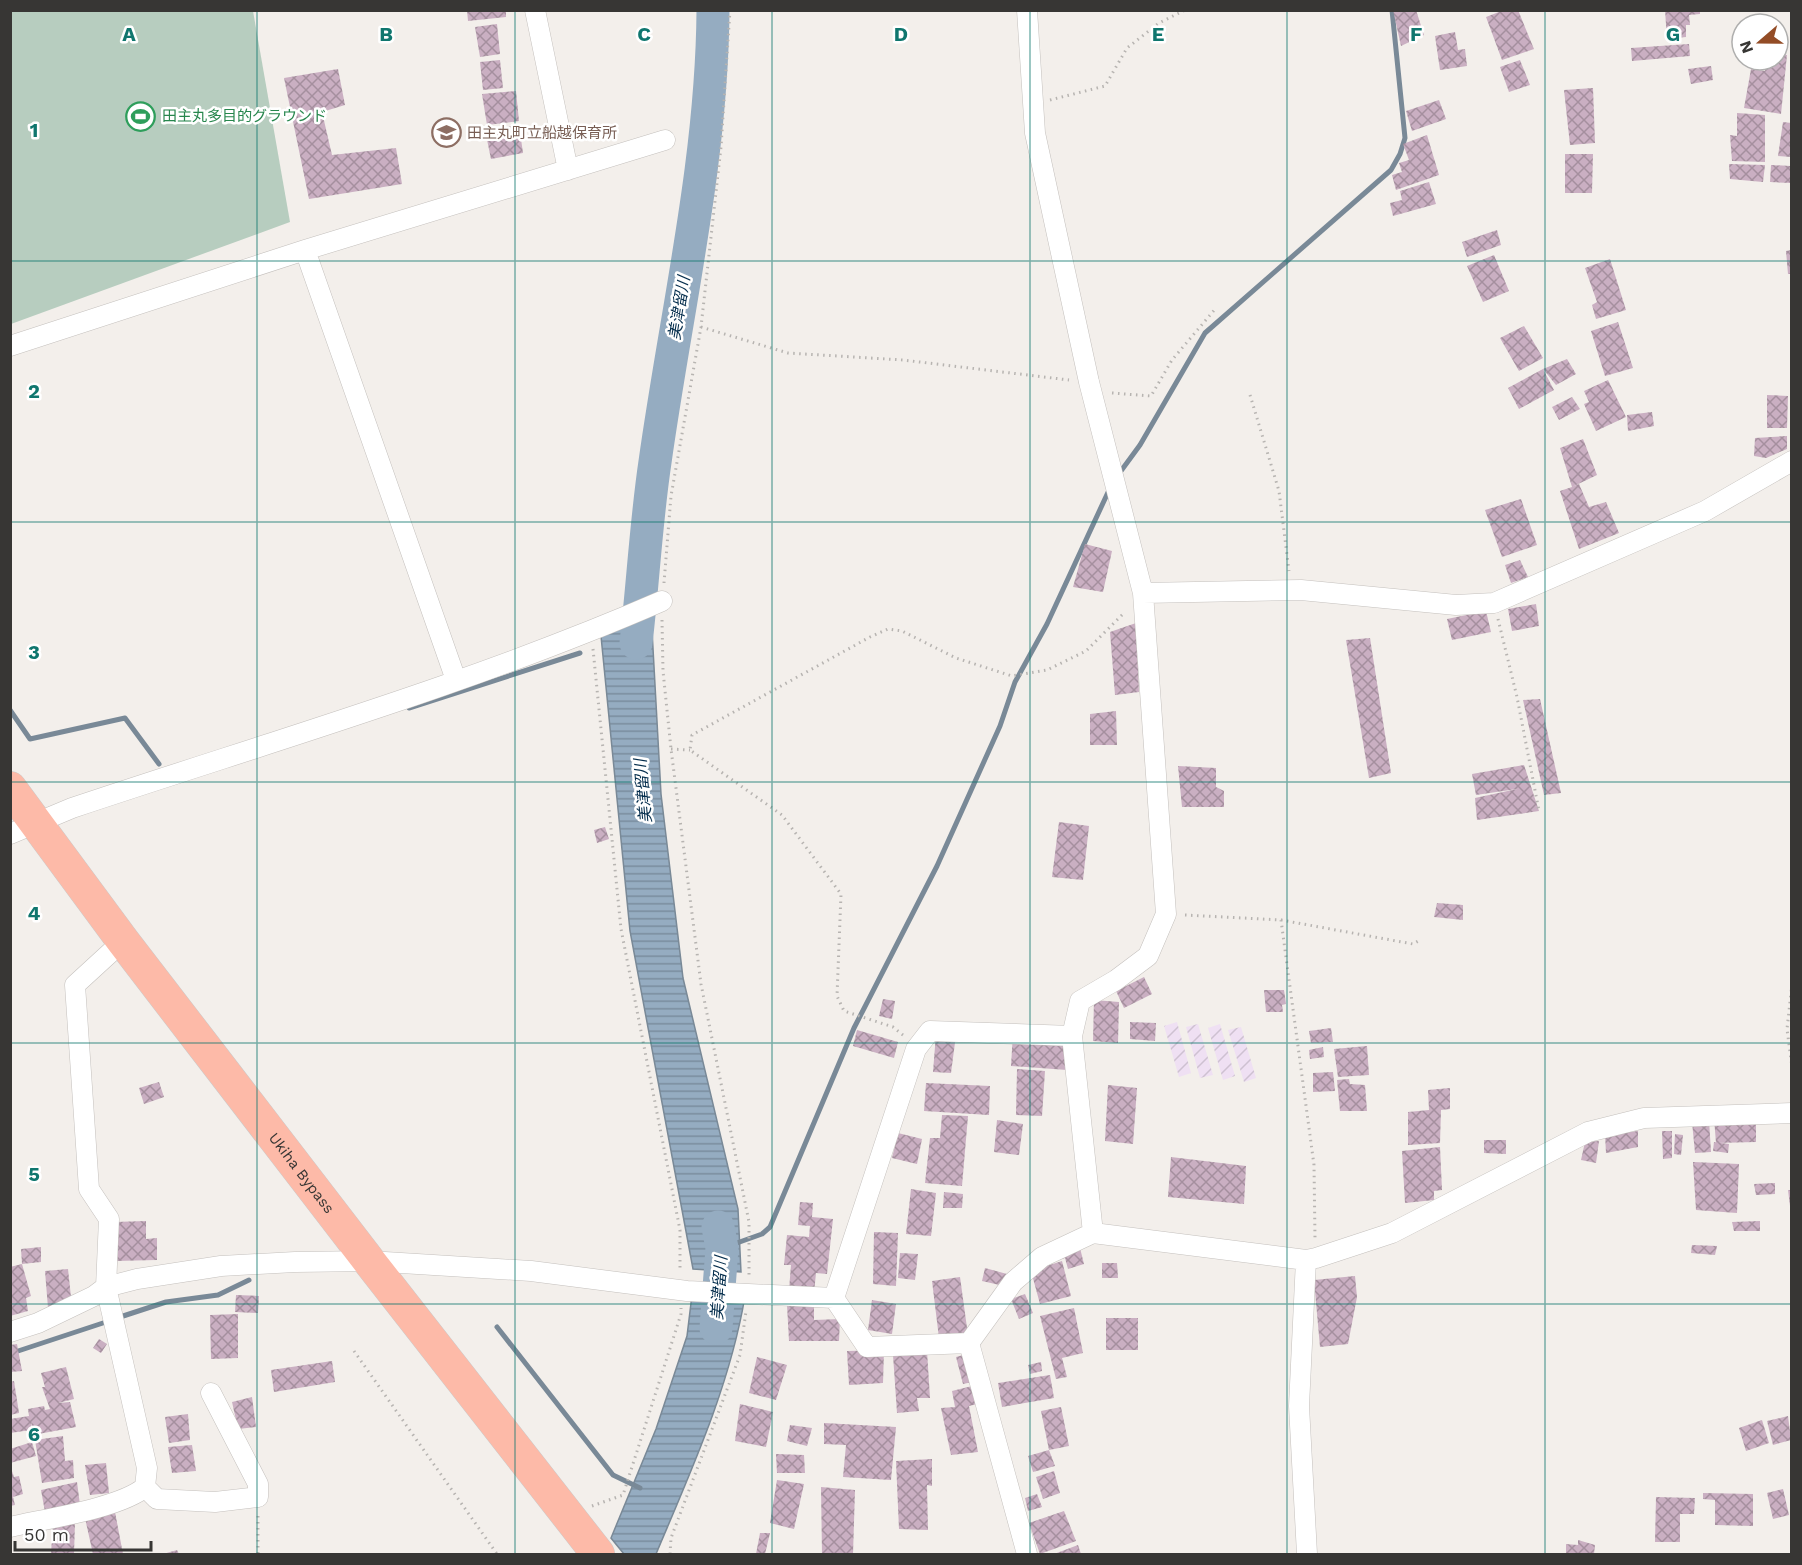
<svg xmlns="http://www.w3.org/2000/svg" width="1802" height="1565" viewBox="0 0 1802 1565" font-family="'Work Sans','Noto Sans JP',sans-serif">
	<defs>
		<pattern id="industrial-furrows" width="10" height="10" patternUnits="userSpaceOnUse" patternTransform="scale(1.5)"><rect width="10" height="10" fill="#efe0f3"/><path d="M-1 1l2-2M0 10L10 0M9 11l2-2" fill="none" stroke="#cec1d1"/></pattern>
		<pattern id="water-rules" width="6" height="5" patternUnits="userSpaceOnUse" patternTransform="scale(1.5)"><rect width="6" height="5" fill="#95acc1"/><path d="M0 2.5h6" fill="none" stroke="#7a8d9e"/></pattern>
		<pattern id="building-cross-hatch" width="8" height="8" patternUnits="userSpaceOnUse" patternTransform="scale(1.5)"><rect width="8" height="8" fill="#caafc2"/><path d="M0 0l8 8M0 8l8-8" fill="none" stroke="#a58f9e"/></pattern>
	</defs>
	<rect width="100%" height="100%" fill="#f3efeb"/>
	<!-- industrial -->
	<path fill="url(#industrial-furrows)" d="M1177,1022L1191,1073L1179,1077L1164,1026Z
		M1198,1024L1213,1075L1200,1078L1186,1027Z
		M1220,1024L1235,1076L1223,1080L1208,1028Z
		M1241,1027L1256,1078L1244,1082L1228,1030Z"/>
	<!-- green -->
	<path fill="#b7cdbf" d="M11,10L253,11L290,222L11,324Z"/>
	<!-- water -->
	<path fill="url(#water-rules)" stroke="#798997" stroke-width="1.5" d="M651,612L661,794L683,978L738,1209L741,1272L693,1269L630,931L601,636Z
		M692,1295L745,1296C730,1386 691,1471 656,1554H624L611,1538L656,1429L687,1336Z"/>
	<g fill="none" stroke-linecap="round" stroke-linejoin="round">
		<!-- stream -->
		<path stroke="#798997" stroke-width="5" d="M1118,475L1140,445L1205,333L1391,170L1400,154L1405,138L1392,10
			M409,708L580,653
			M10,710L30,739L125,718L159,764
			M734,1244L762,1234L770,1227L854,1028L937,866L1000,726L1015,682L1047,624L1110,488
			M117,1318L166,1302L218,1295L249,1280
			M497,1327L613,1475L640,1488
			M12,1353L109,1321"/>
		<!-- river -->
		<path stroke="#95acc1" stroke-width="33" d="M636,643C643,583 646,522 655,462C676,312 712,162 713,10
			M716,1328L722,1248L718,1227"/>
	</g>
	<!-- building -->
	<path fill="url(#building-cross-hatch)" d="M467,10H506V17L468,21Z
		M1393,10H1416L1424,35L1401,46Z
		M1504,10H1518L1534,49L1502,60L1486,17Z
		M1665,10H1700V14L1689,15L1690,25H1686V37L1667,39Z
		M497,24L500,54L480,57L475,27Z
		M1455,32L1458,50L1465,49L1467,66L1440,70L1435,36Z
		M1689,44L1690,56L1632,61L1631,48Z
		M1778,54L1787,55L1781,114L1744,108L1751,69L1765,71L1767,60H1778Z
		M500,60L503,88L483,90L480,62Z
		M1520,60L1530,85L1509,92L1500,67Z
		M1711,66L1713,80L1691,84L1688,69Z
		M338,69L345,105L322,112L332,155L396,148L402,184L309,199L284,78Z
		M1593,88L1595,143L1570,145L1564,90Z
		M516,91L519,121L487,125L482,94Z
		M1439,100L1446,119L1412,131L1406,111Z
		M1737,113L1765,115V162L1732,161L1730,135L1737,136Z
		M1783,122L1791,123V157L1778,156Z
		M519,125L523,153L491,159L485,130Z
		M1427,135L1439,175L1396,190L1392,175L1402,172L1399,163L1409,160L1403,144Z
		M1565,154H1593L1592,193H1565Z
		M1729,164L1765,165L1763,182L1730,179Z
		M1771,165L1791,166V183L1770,182Z
		M1429,182L1436,204L1393,216L1390,203L1402,200L1400,191Z
		M1497,230L1501,245L1467,257L1462,242Z
		M1791,250V274H1788L1786,251Z
		M1494,255L1509,291L1483,302L1467,266Z
		M1610,259L1626,310L1596,319L1592,305L1597,302L1585,268Z
		M1618,322L1633,368L1605,376L1591,331Z
		M1524,326L1543,358L1519,371L1500,338Z
		M1567,359L1576,374L1556,385L1543,369Z
		M1543,369L1554,390L1519,409L1508,388Z
		M1608,380L1626,417L1596,431L1584,404L1589,402L1584,391Z
		M1767,395L1788,396L1787,428H1767Z
		M1572,397L1580,409L1559,420L1552,407Z
		M1652,412L1654,426L1628,431L1627,415Z
		M1787,436V449L1766,458L1754,456L1755,438Z
		M1583,439L1597,475L1572,487L1579,484L1589,507L1606,502L1619,533L1579,549L1560,491L1572,487L1560,448Z
		M1521,499L1537,545L1502,557L1485,510Z
		M1085,544L1112,551L1103,592L1073,587Z
		M1520,560L1528,577L1511,583L1505,565Z
		M1536,604L1539,626L1512,631L1508,609Z
		M1486,611L1491,632L1452,640L1447,619Z
		M1136,623L1139,692L1115,695L1110,632Z
		M1370,638L1391,773L1369,778L1346,640Z
		M1540,699L1561,793L1544,795L1523,700Z
		M1116,711L1117,745H1090V714Z
		M1524,765L1539,811L1477,820L1475,798L1517,789L1476,795L1472,774Z
		M1178,766L1216,768V787L1224,791V807H1182Z
		M1059,822L1089,826L1083,880L1052,877Z
		M605,827L609,839L597,843L594,830Z
		M1437,903L1463,905V920L1434,917Z
		M1144,977L1152,994L1124,1008L1116,991Z
		M1264,990H1284L1286,1004L1282,1005L1283,1012H1266Z
		M883,999L895,1001L892,1019L879,1016Z
		M1094,1000L1119,1002L1118,1043L1093,1041Z
		M1130,1022L1156,1023L1155,1041L1130,1039Z
		M1331,1028L1333,1042L1311,1043L1309,1031Z
		M857,1030L898,1042L894,1058L853,1046Z
		M1013,1033L1066,1036L1067,1070L1011,1066Z
		M936,1034L956,1035L951,1073L933,1072Z
		M1367,1046L1369,1075L1338,1077L1334,1049Z
		M1323,1047L1324,1057L1310,1059L1309,1050Z
		M1017,1069L1045,1071L1042,1116L1016,1115Z
		M1333,1072L1335,1091L1313,1092V1073Z
		M1349,1079L1350,1084L1365,1085L1367,1111H1340L1337,1080Z
		M159,1082L164,1097L144,1104L139,1088Z
		M926,1083L990,1086L989,1115L924,1111Z
		M1108,1085L1137,1088L1133,1144L1105,1141Z
		M1450,1088V1109L1441,1110L1440,1143L1408,1145V1112L1429,1110L1428,1090Z
		M942,1115L968,1116L962,1186L925,1183L930,1138H940Z
		M1756,1117V1142L1716,1143L1714,1118Z
		M997,1120L1023,1124L1019,1155L994,1152Z
		M1709,1120L1711,1152L1695,1153L1692,1122Z
		M1638,1131V1147L1606,1153L1605,1135Z
		M1662,1131H1672V1158L1663,1159Z
		M898,1133L922,1139L917,1164L892,1158Z
		M1675,1134L1683,1135L1681,1155L1674,1154Z
		M1484,1140H1506V1154L1484,1153Z
		M1599,1141L1596,1163L1581,1160L1585,1142Z
		M1714,1142L1729,1144L1728,1153L1713,1151Z
		M1440,1147L1442,1190L1434,1191V1200L1405,1203L1402,1151Z
		M1171,1157L1246,1166L1244,1204L1168,1197Z
		M1693,1162L1739,1164L1737,1213L1696,1210Z
		M1775,1183V1194L1756,1195L1754,1184Z
		M911,1189L936,1193L931,1236L906,1234Z
		M1788,1190H1791V1206H1790Z
		M944,1192L963,1194L962,1208H943Z
		M800,1202L813,1203L812,1217L833,1219L827,1274L816,1273L814,1293L789,1290L791,1265H784L787,1235L809,1237L810,1226L798,1225Z
		M146,1221V1239L157,1238V1260L115,1261L114,1222Z
		M1760,1221V1231H1734L1732,1222Z
		M874,1232L898,1233L896,1286L873,1284Z
		M1079,1244L1084,1264L1068,1269L1065,1258L1058,1260Z
		M1692,1245L1717,1246L1715,1255L1691,1253Z
		M41,1247V1262L22,1264L21,1249Z
		M900,1253L918,1254L915,1280L898,1278Z
		M1062,1261L1071,1296L1040,1304L1031,1271Z
		M1102,1263H1117L1118,1278H1102Z
		M22,1264L31,1296L26,1298L28,1311L10,1316V1267Z
		M985,1268L1007,1274L1004,1286L982,1281Z
		M68,1269L71,1297L48,1308L45,1271Z
		M1355,1276L1357,1297L1348,1344L1320,1347L1314,1280Z
		M960,1277L968,1335L939,1338L932,1281Z
		M1025,1294L1033,1313L1019,1319L1011,1299Z
		M236,1295L259,1296L258,1313L235,1312Z
		M872,1300L896,1304L892,1334L868,1330Z
		M787,1305H814V1320L840,1319L839,1341H789Z
		M1074,1308L1083,1353L1062,1358L1067,1377L1056,1379L1040,1316Z
		M238,1314V1358L211,1359L210,1315Z
		M1106,1318H1138V1350H1106Z
		M99,1339L107,1344L101,1353L93,1348Z
		M17,1344L22,1371L10,1372V1345Z
		M884,1350L883,1383L849,1385L847,1351Z
		M927,1351L930,1398H917L919,1411L897,1413L893,1355Z
		M971,1353L977,1381L963,1384L956,1357Z
		M757,1357L787,1365L776,1400L749,1393Z
		M332,1361L335,1382L274,1392L271,1370Z
		M1041,1362L1042,1371L1030,1374L1028,1365Z
		M66,1367L74,1399L58,1403L70,1402L76,1427L33,1435L31,1422V1430L10,1433V1419L29,1416L28,1409L44,1406L45,1410L50,1409L42,1387H45L41,1373Z
		M1050,1375L1054,1398L1002,1407L998,1383Z
		M14,1381L19,1413L10,1415V1382Z
		M976,1385L981,1403L969,1406L978,1452L951,1455L941,1408L955,1407L952,1391Z
		M252,1397L256,1427L238,1429L232,1402Z
		M740,1404L773,1412L766,1447L735,1441Z
		M1061,1407L1069,1446L1049,1450L1055,1466L1033,1472L1028,1456L1049,1450L1041,1411Z
		M188,1414L190,1440L169,1443L165,1417Z
		M1788,1416L1791,1440L1773,1445L1767,1421Z
		M1762,1420L1769,1443L1746,1451L1739,1428Z
		M824,1423L896,1427L891,1480L843,1477L846,1445L824,1444Z
		M790,1425L812,1428L807,1446L787,1441Z
		M63,1436L65,1461L73,1460L74,1478L42,1483L35,1440Z
		M32,1442L36,1456L10,1463V1449Z
		M192,1445L196,1471L172,1473L168,1447Z
		M776,1454L804,1455L805,1473H777Z
		M932,1459V1486L927,1485L928,1530L899,1529L896,1461Z
		M106,1463L109,1493L90,1495L85,1465Z
		M10,1465L14,1477L19,1476L23,1494L13,1497L15,1505L10,1506Z
		M1054,1471L1060,1493L1043,1499L1036,1477Z
		M777,1480L804,1484L794,1529L770,1523Z
		M77,1482L80,1505L45,1512L41,1490Z
		M821,1487L855,1490L853,1554H822Z
		M1783,1489L1789,1515L1773,1519L1767,1493Z
		M1703,1493L1753,1494V1526L1715,1525V1500L1703,1499Z
		M1037,1494L1042,1507L1028,1511L1025,1498Z
		M1656,1497L1695,1498L1694,1514H1680V1542H1655Z
		M1064,1511L1076,1541L1040,1554L1029,1523Z
		M115,1512L123,1554H93L85,1518Z
		M53,1522L75,1523L74,1554H51Z
		M760,1533H770L765,1554H756Z
		M1578,1540L1595,1545L1594,1554H1566V1544L1578,1545Z
		M1078,1545L1081,1554H1054Z
		M177,1550L179,1554H163Z"/>
	<g fill="none" stroke-linecap="round" stroke-linejoin="round">
		<defs>
			<path id="street" d="M535,10L568,170
				M1027,10L1035,133L1089,382L1143,593L1166,914L1148,956L1116,980L1080,1001L1072,1036L1093,1233
				M305,250L456,680
				M10,346L305,250L665,140
				M1143,593L1301,590L1456,605L1494,603L1705,511L1792,461
				M10,834L72,808C269,742 471,684 662,601
				M1306,1260L1299,1406L1307,1554
				M834,1298L916,1049L930,1031L1072,1036
				M834,1298L867,1347L969,1343
				M10,1332L38,1323L94,1296L106,1287L137,1279L221,1266L295,1262L369,1261L531,1271L687,1291L834,1298
				M969,1343L1013,1282L1042,1257L1093,1233L1306,1260L1316,1258L1392,1233L1588,1132L1644,1118L1792,1113
				M969,1343L1027,1554
				M145,1487L157,1499L215,1502L258,1497V1484L211,1393
				M10,1527C44,1519 121,1508 145,1487L147,1468L106,1287L109,1219L89,1189L75,985L123,941"/>
			<g id="highway">
				<path id="s1" d="M10,788L123,941L369,1261L598,1554"/>
			</g>
		</defs>
		<!-- street casing -->
		<use href="#street" stroke="#c4c0bd" stroke-width="21"/>
		<!-- highway casing -->
		<use href="#highway" stroke="#cbcbca" stroke-width="34"/>
		<!-- path -->
		<path stroke="#b7b4b1" stroke-width="3" stroke-dasharray="1.5 4.5" stroke-linecap="butt" d="M1050,100L1105,86L1127,48L1159,23L1185,10
			M701,327L788,353L903,360L1069,380
			M1112,393L1151,396L1172,360L1216,308
			M1250,395L1279,491L1289,571
			M664,583L671,496L701,327L721,147L730,10
			M1498,619L1517,697L1539,811
			M662,620L663,671L671,749L701,984L749,1222V1275
			M593,649L621,929L680,1230V1271
			M671,749L690,750
			M1185,915L1281,920L1314,1165L1315,1238
			M1281,920L1413,944L1420,940
			M1792,984L1787,1029L1792,1067
			M903,1035L893,1027L844,1011L837,996L841,894L782,815L690,750L692,735L870,637L888,629L902,631L956,658L1012,676L1047,670L1086,651L1125,612
			M354,1351L497,1554
			M592,1506L623,1495L681,1314V1308
			M258,1516V1554
			M670,1554L671,1538L740,1355L746,1311"/>
		<!-- street -->
		<use href="#street" stroke="#fff" stroke-width="20"/>
		<!-- highway -->
		<use href="#highway" stroke="#fdbaa8" stroke-width="33"/>
	</g>
	<!-- grid -->
	<path fill="none" stroke="#0f766e" stroke-width="1.5" stroke-opacity="0.55" d="M257,10V1554M515,10V1554M772,10V1554M1030,10V1554M1287,10V1554M1545,10V1554M10,261H1792M10,522H1792M10,782H1792M10,1043H1792M10,1304H1792"/>
	<!-- icons -->
	<defs>
		<symbol id="stadium-ring" viewBox="-11 -11 22 22"><circle r="9.5" fill="#fff" stroke="#2e9e5b" stroke-width="1.5"/><path d="M0-5a6.5 5 0 1 0 0 10a6.5 5 0 1 0 0-10ZM-3.5-1.8h7v3.6h-7Z" fill="#2e9e5b"/></symbol>
		<symbol id="school-ring" viewBox="-11 -11 22 22"><circle r="9.5" fill="#fff" stroke="#8d6e63" stroke-width="1.5"/><path d="M0-5L7-2L0 1L-7-2ZM-4 1L0 2.5L4 1V4Q0 6-4 4Z" fill="#8d6e63"/></symbol>
	</defs>
	<g fill-rule="evenodd">
		<use href="#stadium-ring" x="124" y="100" width="33" height="33"/>
		<use href="#school-ring" x="430" y="116" width="33" height="33"/>
	</g>
	<g text-anchor="middle" dominant-baseline="central" stroke-width="5" stroke-linejoin="round" paint-order="stroke">
		<!-- leisure labels -->
		<g font-size="15" fill="#27864d" stroke="#fff" text-anchor="start">
			<text x="162" y="116">田主丸多目的グラウンド</text>
		</g>
		<!-- education labels -->
		<g font-size="15" fill="#785e54" stroke="#fff" text-anchor="start">
			<text x="467" y="133">田主丸町立船越保育所</text>
		</g>
		<!-- street labels -->
		<g font-size="15" fill="#373634" stroke="#fff">
			<text stroke="none"><textPath href="#s1" startOffset="483">Ukiha Bypass</textPath></text>
		</g>
		<!-- water labels -->
		<g font-size="16" font-style="italic" fill="#042d4c" stroke="#fff">
			<text transform="translate(679 308) rotate(-81)">美津留川</text>
			<text transform="translate(643 791) rotate(-95)">美津留川</text>
			<text transform="translate(719 1288) rotate(-86)">美津留川</text>
		</g>
	</g>
	<g font-size="20" text-anchor="middle" font-weight="bold" fill="#0f766e" stroke="#fff" stroke-width="5" stroke-linejoin="round" paint-order="stroke">
		<text x="129" y="41">A</text>
		<text x="386" y="41">B</text>
		<text x="644" y="41">C</text>
		<text x="901" y="41">D</text>
		<text x="1158" y="41">E</text>
		<text x="1416" y="41">F</text>
		<text x="1673" y="41">G</text>
		<text x="34" y="137">1</text>
		<text x="34" y="398">2</text>
		<text x="34" y="659">3</text>
		<text x="34" y="920">4</text>
		<text x="34" y="1181">5</text>
		<text x="34" y="1441">6</text>
	</g>
	<!-- border -->
	<rect width="1802" height="1565" fill="none" stroke="#373634" stroke-width="24"/>
	<!-- north arrow -->
	<g transform="translate(1760 42) rotate(250)"><circle r="28" fill="#ffffff" stroke="#afafae" stroke-width="1.5"/>
	<path d="M0-4.5L10 22L0 15L-10 22Z" fill="#934c26"/>
	<text y="-9" font-size="16" font-weight="bold" text-anchor="middle" fill="#373634">N</text>
	</g>
	<!-- scale -->
	<path d="M15 1541v9h136v-9" fill="none" stroke="#373634" stroke-width="3"/>
	<text x="24" y="1541" font-size="18" fill="#373634" stroke="#ffffff" stroke-width="4.5" paint-order="stroke">50 m</text>
</svg>
